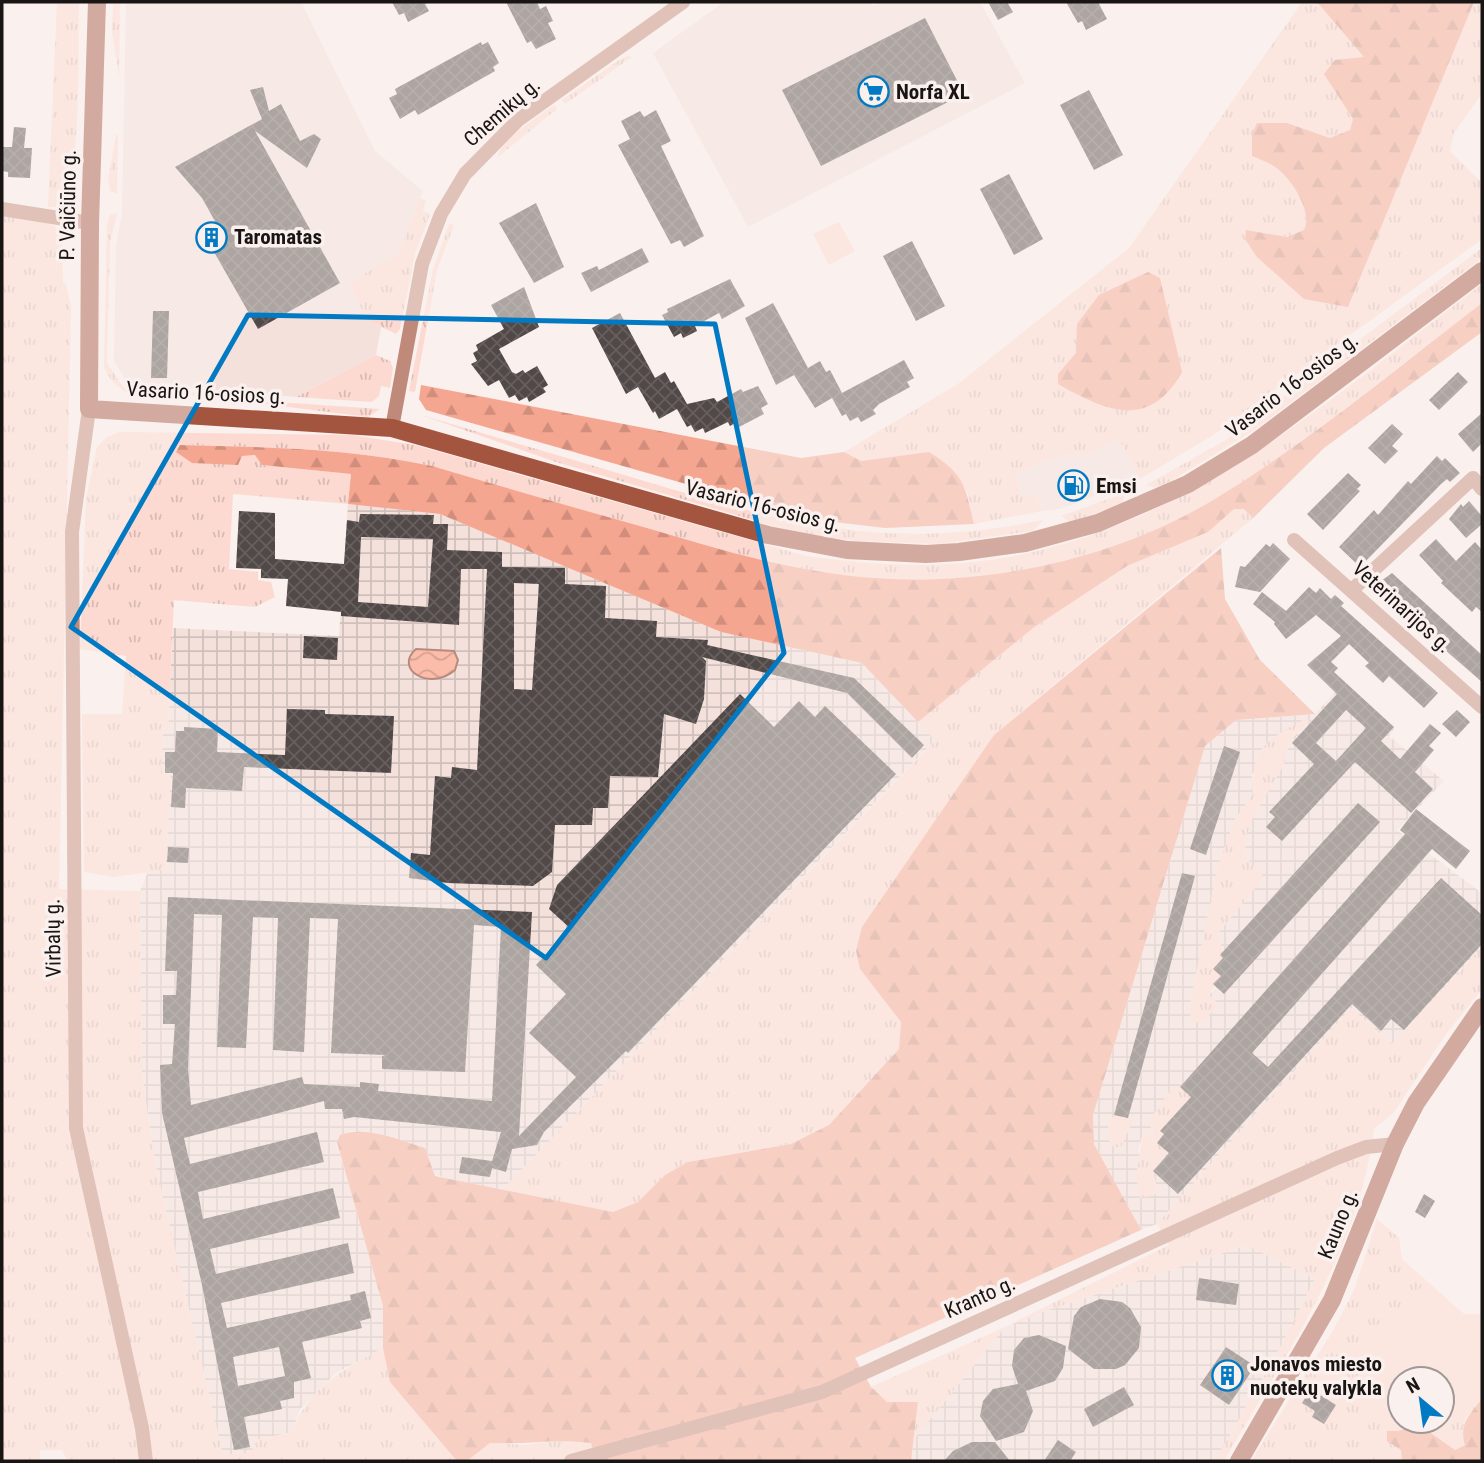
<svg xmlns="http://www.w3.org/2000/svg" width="1484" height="1463" viewBox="0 0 1484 1463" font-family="'Roboto Condensed',sans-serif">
	<defs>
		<pattern id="industrial-grid" width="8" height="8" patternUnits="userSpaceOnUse" patternTransform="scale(1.75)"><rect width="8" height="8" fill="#f4e1dc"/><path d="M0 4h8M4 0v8" fill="none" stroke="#d0c0bc"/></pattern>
		<pattern id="grass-tufts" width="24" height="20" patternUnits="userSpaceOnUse" patternTransform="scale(1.75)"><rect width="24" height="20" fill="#fcdad1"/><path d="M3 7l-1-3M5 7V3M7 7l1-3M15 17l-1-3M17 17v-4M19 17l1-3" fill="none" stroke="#d7bab3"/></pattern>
		<pattern id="forest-firs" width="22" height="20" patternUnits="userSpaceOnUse" patternTransform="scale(1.75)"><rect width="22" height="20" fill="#f5a691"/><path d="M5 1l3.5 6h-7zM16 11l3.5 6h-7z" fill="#d18e7c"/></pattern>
		<pattern id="water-waves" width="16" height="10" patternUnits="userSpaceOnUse" patternTransform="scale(1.75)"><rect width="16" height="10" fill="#fcbcaa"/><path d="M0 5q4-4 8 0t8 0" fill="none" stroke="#d7a191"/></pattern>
		<pattern id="building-cross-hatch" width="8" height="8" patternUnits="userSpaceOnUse" patternTransform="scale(1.75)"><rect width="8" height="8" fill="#514947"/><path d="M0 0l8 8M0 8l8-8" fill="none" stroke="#665f5e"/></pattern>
	</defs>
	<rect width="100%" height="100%" fill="#faf0ed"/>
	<!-- built -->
	<path fill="#f4e1dc" d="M126,2H301L375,151L423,191L399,253L349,283L367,320L381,327L376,355L296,397L127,382L114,361L116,246L122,214Z
		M724,2H869L874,6L881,2H980L1025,83L748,227L653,53Z
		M1119,439L1140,479L1060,509L1042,511L1037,496H1022L1015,474L1064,454H1086Z"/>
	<!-- industrial -->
	<path fill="url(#industrial-grid)" fill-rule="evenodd" d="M348,504L440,514L721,632L862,663L935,740L501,1191L435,1175L425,1148L387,1136L351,1131L337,1143L383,1306V1348L336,1373L300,1409L292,1432L257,1440L252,1452L223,1456L154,1159L142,1074L140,891L149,870H165L171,775L161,774L163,728L168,727L173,628L339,636Z
		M1342,684L1394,729L1389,736L1444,781L1397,830L1482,893V947L1392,1044L1351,1008L1157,1224L1141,1230L1094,1144L1093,1115L1205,746L1236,720L1315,714ZM1309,721L1289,741L1284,764L1252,818L1245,840L1246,857L1253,866L1217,935L1222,958L1213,969L1216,988L1209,995L1219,1005L1189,1009L1212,897L1234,821L1253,794L1252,774ZM1155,1132L1164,1159L1153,1171L1158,1193L1138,1151L1143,1133L1151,1138Z
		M1247,1245L1315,1279L1280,1348L1215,1461H911L914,1439L1005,1327L1048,1310Z"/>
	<!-- grass -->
	<path fill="url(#grass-tufts)" fill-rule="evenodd" d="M57,2H79C78,39 82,186 61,207H48Z
		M113,2H120L119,77L112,31Z
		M1302,2H1317L1365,58L1334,90L1353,119L1350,130L1331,138L1287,123L1252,156C1258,159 1266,161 1272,165C1289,174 1314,212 1304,230L1287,237L1247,230L1348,306L1474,2H1482V93L1454,133L1450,151L1482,183V239L1213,435L1140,479L1119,439L1086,454H1064L1015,474L1022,496H1037L1042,511L974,524L967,491L929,452L861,461L844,452L958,384L1129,248Z
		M629,56L632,57L565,104L562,100L622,58Z
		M554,105L557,109L498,157C498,141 541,115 554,105Z
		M116,135H118L117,194L110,191L108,179Z
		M420,198L426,201L423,211L430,214L415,254L400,329L396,334L367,320L349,283L399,253Z
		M117,213L110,243L107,363L124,388L226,395L225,397L128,393C116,387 109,379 104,367L107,224L110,215Z
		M2,216C23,219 62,216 66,243H62L63,283L66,284L71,308L59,889L140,891L142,1074L154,1159L223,1455L251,1452L257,1440L292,1432C308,1388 344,1369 383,1348L390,1382L457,1461H68L62,1450H40V1461H2Z
		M449,224L454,225L437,270L415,392L409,391L433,269Z
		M1482,248V258L1254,430L1159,488L1146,485L1226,440Z
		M1482,284V303C1396,368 1311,440 1218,497C1109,565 969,591 843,575C776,567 711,547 647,528C575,508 504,487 432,466C348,448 265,447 180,445L242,456L256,455L262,465L351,474L348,504L233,494L229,569L258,572V580L271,582L275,597L255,607L174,600L168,727L163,728L161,774L171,775L165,870L113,877L84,872L82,714H122L126,656L80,649L86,499L97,447L107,437L120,432L353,435L415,445L806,556C844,561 883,565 922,565C1150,563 1312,413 1482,284Z
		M376,355L390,361L393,368L390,388L381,386L379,396L372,402L296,397Z
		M263,401L380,409L368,417L265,404Z
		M421,415C495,437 568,458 641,480C789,524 887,552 1043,520L1033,531L939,544L855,541L814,535L777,527L556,462Z
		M1125,493L1122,504L1070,522L1061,516Z
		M1234,509H1244L1253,518L994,735L860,969L901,1022L899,1049L829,1125L791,1144L688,1162L665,1175L638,1202L613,1212L501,1191L935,741L918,722L1033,628L1127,566L1208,532Z
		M1307,718L1309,721L1289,742L1284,764L1253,818L1245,840L1246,857L1264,877L1217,935L1224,951L1220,955L1223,958L1213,969L1221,976L1209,995L1219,1004L1203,1022L1192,1023L1189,1009L1217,869L1234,821L1253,794C1250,747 1269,738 1307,718Z
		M1482,947V989L1446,1034L1394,1112L1374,1129C1359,1251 1284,1357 1224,1461H1215L1280,1348L1315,1279L1247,1245L1048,1310L1005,1327L914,1439L918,1402H887L871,1387L1005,1327L1169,1245L1157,1224L1351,1008L1392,1044Z
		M1173,1087H1180L1191,1097L1161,1131L1164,1134L1157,1142L1168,1152L1153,1171L1158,1194L1140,1198L1136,1175L1143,1133L1151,1137L1155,1132L1147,1123Z
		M1114,1115L1133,1120L1121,1147H1113C1105,1135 1106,1127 1114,1115Z
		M1377,1219L1399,1238L1402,1259L1464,1314H1482V1399L1465,1419V1445L1454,1450L1442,1440L1405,1427L1398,1431H1388L1401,1450L1402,1461H1251L1334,1329L1355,1288ZM1400,1379H1442V1421H1400Z
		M569,1440L591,1443L597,1461H467L490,1443L524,1445Z"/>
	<!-- forest -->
	<path fill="url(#forest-firs)" d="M1317,2H1474L1348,307L1304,299L1257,257L1245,239L1246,230L1287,237L1304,230C1314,212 1289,174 1272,165C1266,161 1258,159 1252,156V134L1257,123H1287L1330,138L1350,130L1353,119L1324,74L1335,60L1364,57Z
		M1148,272L1160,278L1182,372C1149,431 1106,411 1058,384V374L1076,353L1077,324L1099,295Z
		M1482,303V332L1324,448L1253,518L1244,509H1234L1208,532L1127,566L1033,628L918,722L862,663L721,632L440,514L348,504L351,474L262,465L255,455L242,456L238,465L192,463L176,452L180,445C265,447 348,448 432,466C504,487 575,508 647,528C711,547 776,567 843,575C969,591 1109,564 1218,497C1311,440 1396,369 1482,303Z
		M421,385L801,458L844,452L861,461L929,452C964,474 965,485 974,524L885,528L809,519L426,410L419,399Z
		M1221,548L1225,599L1260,660L1315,714L1236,720L1205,746L1093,1115L1094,1144L1141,1230L855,1358L871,1387L887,1402H918L911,1461H597L591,1443C558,1438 524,1445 490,1443L467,1461H457L390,1382L383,1348V1306L337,1142L340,1135C366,1125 399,1140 425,1148L435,1176L613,1212L638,1202L665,1175L688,1162L791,1144L829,1125L899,1049L901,1022L860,969L856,951L862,927L994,735Z
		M1482,1399V1461H1402L1401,1450L1387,1441V1431H1398L1418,1424L1455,1450L1465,1445C1459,1424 1469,1415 1482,1399Z"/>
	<!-- green -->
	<path fill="#fcdad1" d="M839,222L855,251L829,265L813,234Z
		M1424,1284L1482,1336V1377L1433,1432L1421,1421H1442V1379H1400V1403L1354,1362Z"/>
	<!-- water -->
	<path fill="url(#water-waves)" stroke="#b88a7d" stroke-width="2" d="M416,649L454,651L458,660L455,670C430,692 393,669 416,649Z"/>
	<!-- building -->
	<path fill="url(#building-cross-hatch)" fill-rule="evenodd" d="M392,2H429L425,4L429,11L408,22L404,13L399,15Z
		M506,2H537L540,9L546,6L553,21L548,23L556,39L536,49L531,41L527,43Z
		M988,2H1007L1013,12L998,20Z
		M1066,2H1098L1107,19L1086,30L1082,21L1078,23Z
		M925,18L964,94L821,166L782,90Z
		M481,42L482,45L488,42L499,63L493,67L495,71L418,115L415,110L400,119L389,98L397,94L395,89Z
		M263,87L269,111L281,104L300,141L314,134L321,139L307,168L255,131L340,283L258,329L202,231L216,223L202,198L175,167L262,119L250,90Z
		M1089,90L1123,155L1094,170L1060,105Z
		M656,110L671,141L661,146L704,236L684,247L680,240L671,244L618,145L630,139L621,121L640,111L644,117Z
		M14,127L26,128L24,148H32L30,178L8,177V172L2,171V147H12Z
		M1009,174L1043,239L1014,255L980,189Z
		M536,203L564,267L534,283L499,223Z
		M912,241L945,306L916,321L883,256Z
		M642,248L649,262L591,292L581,273L597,266L599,270Z
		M730,279L745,306L722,319L719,313L695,326L697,331L683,338L681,333L674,337L662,315L668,312L667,309Z
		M524,287L539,327L499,349L512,372L516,374L523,370L525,373L537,366L548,385L543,388L546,392L529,402L527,397L519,401L515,395L509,398L499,380L488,386L471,364L477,361L473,353L478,350L476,345L504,329L491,305Z
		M773,303L808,368L820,361L826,372L830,370L842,393L904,360L914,378L907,382L910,387L879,404L873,410L876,414L861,422L858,417L850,421L846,414L842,416L832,398L815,408L794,375L776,385L745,318Z
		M153,311H169L167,378H151Z
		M620,313L655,378L665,372L671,383L674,381L687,404L714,398L717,402L741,389L743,392L758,386L768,404L761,408L764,414L739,427L737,422L730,426L728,422L705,433L703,428L695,432L691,425L687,427L677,409L659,419L655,411L653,413L638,387L626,394L592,328Z
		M1458,372L1468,382L1439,410L1429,400Z
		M1482,413V443L1473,452L1458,434Z
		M1392,424L1403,434L1392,446L1398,451L1385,464L1368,448Z
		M1437,456L1442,461L1445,458L1460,473L1450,482L1447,479L1441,484L1360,567L1339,547L1374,510L1378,515L1408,481L1411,484Z
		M1078,472L1086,492L1068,499L1060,479Z
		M1348,473L1361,485L1357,489L1360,491L1323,530L1307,514Z
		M1469,501L1482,516V524L1466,538L1449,519L1461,504L1463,507Z
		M239,511L275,513V559L344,564L347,520L359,522L360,514L434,515L433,524H448L447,550L502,552V567L565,568V584L606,586L605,618L657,621L656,637L708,640L707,645L854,678L924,745L912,758L847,693L702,657L706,661L704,699L696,724L664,714L658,777L610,776L608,808H593L592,825H555L552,872L533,886L448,883L409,878L411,853L430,855L435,776L451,778L452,767L477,770L487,569H461L459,625L341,616V612L286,606L288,579L261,578V569L236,568ZM361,537L433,539L428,607L358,602ZM514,583L539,584L532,690L514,689Z
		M1436,539L1456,561L1475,542L1482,550V612L1476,607L1472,612L1441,583L1443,581L1419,555Z
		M1273,543L1290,559L1260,592L1235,587L1240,566L1245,567L1266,544L1270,547Z
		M1392,573L1482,655V682L1376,590L1380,586L1377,584Z
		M1309,587L1316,593L1320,588L1331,599L1335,595L1344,603L1341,606L1438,693L1424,708L1389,676L1383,683L1365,666L1369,663L1349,644L1331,662L1338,668L1334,672L1394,727L1381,741L1400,759L1430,724L1441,733L1429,746L1434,750L1415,772L1433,789L1411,813L1355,762L1282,841L1266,827L1275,817L1269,812L1314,764L1292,743L1337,694L1307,665L1341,636L1316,615L1286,639L1274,624L1275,622L1253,604L1262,592L1286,611ZM1346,710L1366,728L1336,761L1316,743Z
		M304,636L338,638L337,660L303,658Z
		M740,694L774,727L799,701L815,717L825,706L896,774L628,1053L626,1051L544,1132L537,1145L512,1149L506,1172L492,1168L490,1177L459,1173L462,1157L492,1161L501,1132L354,1117L344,1119L342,1109H325L324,1101L184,1138L190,1164L317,1132L324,1162L198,1192L203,1219L333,1188L340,1218L210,1249L216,1274L348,1243L354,1273L221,1303L227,1328L351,1300L350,1295L365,1291L371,1318L360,1321L362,1328L302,1342L311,1378L294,1382V1398L280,1401L282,1409L244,1417L250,1447L234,1450L202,1285L162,1113L160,1065L172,1064L175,1024H163V995H176L177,971H165L168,897L532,912L519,1136L576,1077L529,1033L566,994L536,965L571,929L549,909L557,885ZM194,914L222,915L217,1047L246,1048L253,917L278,918L273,1050L304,1052L310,918L338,919L331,1053L386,1055L382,1056V1069L465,1072L474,925L501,927L492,1101L378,1091L379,1084L360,1082V1087L304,1084L302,1077L191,1105L188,1068ZM279,1347L285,1376L238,1386L233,1357Z
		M287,709L325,710V714L394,716L391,773L244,767L242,791L186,788L185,808L171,807L173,773H165V752H175L176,731H184V727L218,729L217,752L285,755Z
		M1457,710L1470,722L1456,737L1442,724Z
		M1224,746L1240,752L1206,855L1190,849Z
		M1358,803L1380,822L1224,994L1213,984L1221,976L1213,969L1223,958L1220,955Z
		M1416,809L1470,851L1456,869L1432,849L1252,1053L1268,1067L1441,878L1482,915V944L1404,1030L1391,1019L1381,1031L1352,1004L1178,1194L1153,1171L1169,1153L1157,1143L1164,1134L1160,1131L1191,1097L1180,1087L1405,834L1400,830Z
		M168,847L189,848L188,863L167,862Z
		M1182,873L1195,876L1128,1118L1114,1115Z
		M1424,1194L1435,1201L1425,1218L1415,1212Z
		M1199,1278L1239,1284L1236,1305L1196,1300Z
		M1100,1299L1122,1302L1130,1308L1141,1327L1139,1348L1125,1365L1116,1369H1094L1068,1349L1074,1316L1081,1307Z
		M1039,1335L1066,1346L1063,1368L1055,1381L1026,1391L1033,1411L1024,1432L996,1441L980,1416L983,1401L993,1389L1018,1384L1012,1366L1014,1350L1024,1338Z
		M1226,1347L1255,1366L1229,1405L1200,1385Z
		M1124,1387L1134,1405L1093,1427L1084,1409Z
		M1311,1389L1336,1405L1324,1424L1312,1417L1315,1411L1302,1403Z
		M1058,1440L1076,1452L1070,1461H1044Z
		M972,1442H995L1010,1461H944L953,1451Z"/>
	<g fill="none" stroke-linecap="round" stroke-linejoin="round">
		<!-- street -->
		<path stroke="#c08a7a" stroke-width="14" d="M2,209L90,223
			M89,409L72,532L76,1128L142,1428L146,1461
			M392,428L422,264L441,214L465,174L518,120L683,2
			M1294,540L1482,707
			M1352,590L1473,478L1482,489
			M571,1461L822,1392L1337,1158L1366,1147L1395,1144"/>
		<!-- secondary -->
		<path stroke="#a35540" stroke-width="18" d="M97,2L90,223L89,409L392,428L768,535L847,550L926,554L959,552L1025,543L1098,523L1188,484L1252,445L1482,271
			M1239,1461L1332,1300L1395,1144L1416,1103L1482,1007"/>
	</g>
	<!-- marked area -->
	<path d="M0 0H1484V1463H0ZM248,315L715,324L784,653L546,958L71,627Z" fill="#faf0ed" fill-opacity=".55" fill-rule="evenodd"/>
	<path fill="none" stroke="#027ac3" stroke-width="5" stroke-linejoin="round" d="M248,315L715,324L784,653L546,958L71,627Z"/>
	<!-- icons -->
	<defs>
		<symbol id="supermarket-ring" viewBox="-11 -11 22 22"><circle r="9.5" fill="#faf0ed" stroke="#027ac3" stroke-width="1.5"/><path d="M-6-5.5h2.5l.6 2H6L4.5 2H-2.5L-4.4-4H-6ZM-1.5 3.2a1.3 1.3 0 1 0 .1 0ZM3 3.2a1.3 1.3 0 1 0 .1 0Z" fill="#027ac3"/></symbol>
		<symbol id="building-ring" viewBox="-11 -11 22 22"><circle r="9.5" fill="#faf0ed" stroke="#027ac3" stroke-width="1.5"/><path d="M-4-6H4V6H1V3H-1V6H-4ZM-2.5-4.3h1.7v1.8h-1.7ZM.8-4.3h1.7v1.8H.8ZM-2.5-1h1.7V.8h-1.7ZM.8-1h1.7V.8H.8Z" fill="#027ac3"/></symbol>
		<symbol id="fuel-ring" viewBox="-11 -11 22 22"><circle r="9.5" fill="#faf0ed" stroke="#027ac3" stroke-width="1.5"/><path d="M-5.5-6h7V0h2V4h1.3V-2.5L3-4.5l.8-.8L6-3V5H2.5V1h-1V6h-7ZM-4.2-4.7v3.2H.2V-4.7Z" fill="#027ac3"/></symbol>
	</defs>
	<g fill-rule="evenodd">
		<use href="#supermarket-ring" x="856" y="74" width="35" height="35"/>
		<use href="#building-ring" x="194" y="220" width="35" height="35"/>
		<use href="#fuel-ring" x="1056" y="468" width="35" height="35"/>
		<use href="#building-ring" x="1210" y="1358" width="35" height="35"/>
	</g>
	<g text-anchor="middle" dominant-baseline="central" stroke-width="7" stroke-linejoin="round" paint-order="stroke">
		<!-- poi labels -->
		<g font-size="21" font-weight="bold" fill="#181514" stroke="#faf0ed" text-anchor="start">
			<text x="896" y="92">Norfa XL</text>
			<text x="234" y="237">Taromatas</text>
			<text x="1096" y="486">Emsi</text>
			<text x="1250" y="1364">Jonavos miesto<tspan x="1250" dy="24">nuotekų valykla</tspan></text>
		</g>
		<!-- street labels -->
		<g font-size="21" fill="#181514" stroke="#faf0ed">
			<text transform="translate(502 112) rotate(-41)">Chemikų g.</text>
			<text transform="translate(68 205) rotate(-89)">P. Vaičiūno g.</text>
			<text transform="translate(1292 385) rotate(-37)">Vasario 16-osios g.</text>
			<text transform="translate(206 393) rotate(3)">Vasario 16-osios g.</text>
			<text transform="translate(763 506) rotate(14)">Vasario 16-osios g.</text>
			<text transform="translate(1402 607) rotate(42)">Veterinarijos g.</text>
			<text transform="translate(53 938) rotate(-91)">Virbalų g.</text>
			<text transform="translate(1338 1224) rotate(-68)">Kauno g.</text>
			<text transform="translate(980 1297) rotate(-24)">Kranto g.</text>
		</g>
	</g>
	<!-- border -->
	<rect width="1484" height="1463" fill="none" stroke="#181514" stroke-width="7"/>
	<!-- north arrow -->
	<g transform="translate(1421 1400) rotate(331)"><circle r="33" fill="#faf0ed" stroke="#a09896" stroke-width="2"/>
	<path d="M0-5L12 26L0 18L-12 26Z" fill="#027ac3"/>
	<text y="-10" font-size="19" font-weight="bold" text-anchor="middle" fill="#181514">N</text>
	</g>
</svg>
